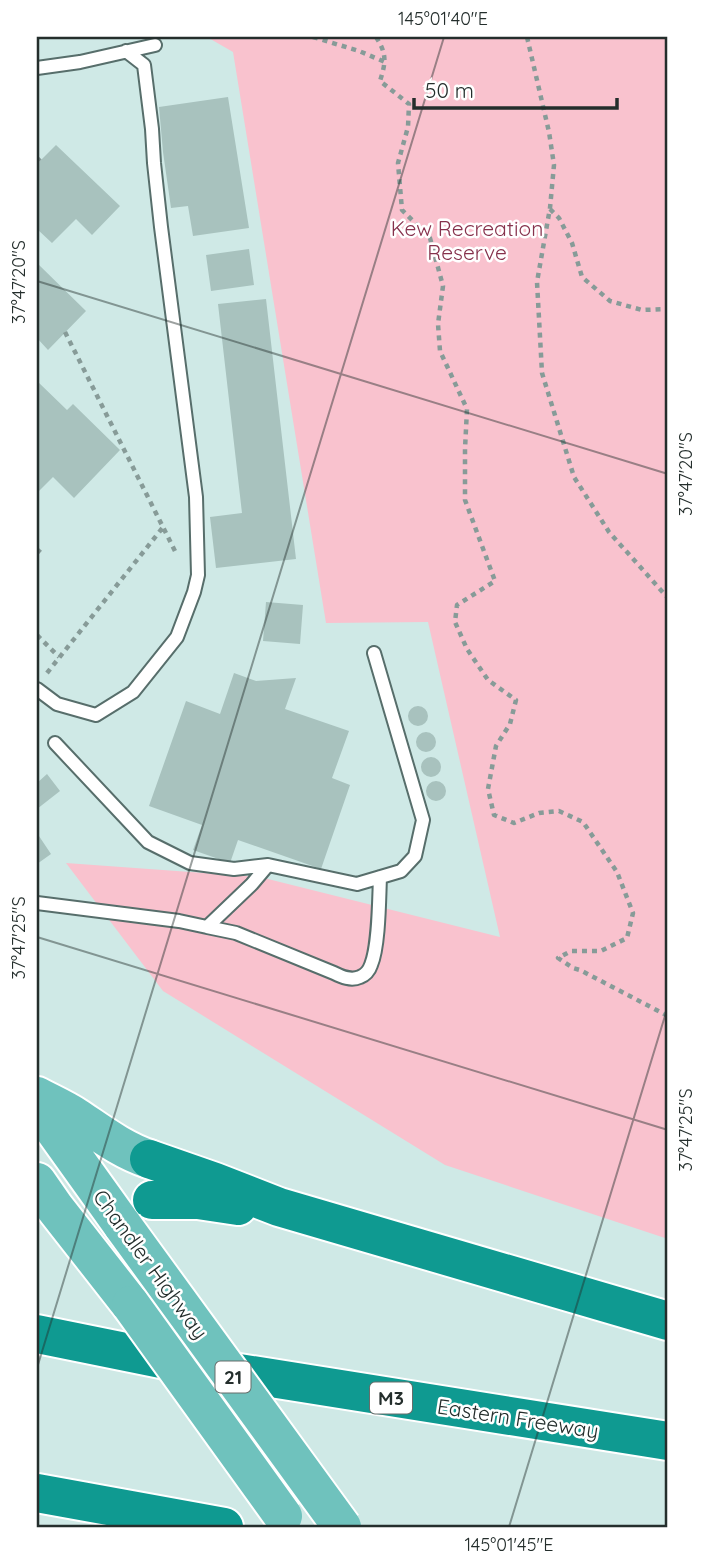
<svg xmlns="http://www.w3.org/2000/svg" width="705" height="1564" viewBox="0 0 705 1564" font-family="Quicksand,sans-serif">
	<rect width="100%" height="100%" fill="#cfe9e6"/>
	<!-- green -->
	<path fill="#f9c2ce" d="M207,37H668V1239L445,1165L163,991L66,863L260,877L500,937L428,622L326,623L233,52Z"/>
	<!-- building -->
	<path fill="#a8c2be" d="M228,97L249,228L193,236L188,206L171,208L163,152L159,107Z
		M56,145L120,206L92,235L76,219L52,243L37,229V164Z
		M249,249L254,285L211,291L206,255Z
		M37,263L86,311L48,350L37,338Z
		M266,299L296,559L216,568L210,517L242,513L218,304Z
		M37,381L67,410L73,404L120,450L74,498L53,477L37,493Z
		M266,602L303,605L300,644L263,641Z
		M234,673L256,681L296,678L285,709L349,731L332,778L350,785L321,869L238,840L230,863L193,850L202,825L149,806L186,701L220,714Z
		M408 716a10 10 0 1 1 20 0a10 10 0 1 1-20 0Z
		M416 742a10 10 0 1 1 20 0a10 10 0 1 1-20 0Z
		M421 767a10 10 0 1 1 20 0a10 10 0 1 1-20 0Z
		M47,774L60,791L37,809V783Z
		M426 791a10 10 0 1 1 20 0a10 10 0 1 1-20 0Z
		M37,833L51,854L37,864Z"/>
	<g fill="none" stroke-linecap="round" stroke-linejoin="round">
		<defs>
			<path id="lane" d="M37,68L80,62L155,45
				M37,689L57,704L96,715L133,692L177,637L194,592L198,575L196,497L161,227L154,163L152,129L144,65L126,51
				M55,743L148,842L190,863L234,869L268,865
				M37,903L179,921L207,927L252,884L268,865L357,884L401,871L415,856L423,820L374,653
				M207,927L236,933L334,973C342,977 351,981 360,977C365,975 369,971 371,965C379,946 379,900 380,877"/>
			<path id="primary" d="M37,1096C50,1103 64,1109 76,1117C100,1133 122,1150 149,1159
				M37,1100L50,1124L123,1226
				M37,1182L55,1208L131,1305"/>
			<path id="highway" d="M149,1159L215,1182L279,1207L668,1321
				M152,1200H198L238,1206
				M37,1334L195,1366L668,1441
				M37,1493L224,1527"/>
		</defs>
		<!-- lane casing -->
		<use href="#lane" stroke="#576e6b" stroke-width="16"/>
		<!-- primary casing -->
		<use href="#primary" stroke="#fff" stroke-width="42"/>
		<!-- highway casing -->
		<use href="#highway" stroke="#fff" stroke-width="42"/>
		<!-- path -->
		<path stroke="#879b98" stroke-width="4.5" stroke-dasharray="5 5" stroke-linecap="butt" d="M313,37L359,51L385,62
			M376,37C387,54 386,62 380,81L409,104L408,127L398,163L402,210L430,238L443,286L438,324L440,351L467,409L465,449V500L495,581L457,605L455,622L467,649L488,680L516,700L510,724L496,746L488,789L494,815L514,823L539,813L559,811L583,822L617,872L633,913L627,938L601,951H571L558,958L573,968L580,970L668,1016
			M527,37L549,132L554,165L550,208L537,282L542,373L574,477L609,532L668,598
			M37,158L40,161
			M550,209L559,218L572,243L582,277L610,301L642,310L668,309
			M65,332L176,553
			M37,553L43,546
			M37,635L59,657
			M47,673L164,526"/>
		<!-- lane -->
		<use href="#lane" stroke="#fff" stroke-width="12"/>
		<!-- primary -->
		<use href="#primary" stroke="#6fc2bd" stroke-width="38"/>
		<!-- highway -->
		<use href="#highway" stroke="#0f9a91" stroke-width="38"/>
		<defs>
			<path id="primary-bridge" d="M123,1226L342,1527
				M131,1305L283,1516"/>
		</defs>
		<!-- primary-bridge casing -->
		<use href="#primary-bridge" stroke="#fff" stroke-width="42" stroke-linecap="butt"/>
		<!-- primary-bridge -->
		<use href="#primary-bridge" stroke="#6fc2bd" stroke-width="38"/>
	</g>
	<!-- ticks -->
	<path fill="none" stroke="#242e2c" stroke-width="2" stroke-opacity="0.45" d="M37,281L668,474M37,937L668,1130M37,1368L444,37M509,1527L668,1006"/>
	<g text-anchor="middle" dominant-baseline="central" stroke-width="5" stroke-linejoin="round" paint-order="stroke">
		<!-- shield labels -->
		<g fill="#fff" stroke="#666d6b" stroke-width="2">
			<rect x="215.5" y="1361.5" width="35" height="31" rx="5"/>
			<rect x="370" y="1382.5" width="42" height="31" rx="5"/>
		</g>
		<g font-size="19" font-weight="bold" fill="#242e2c">
			<text x="233" y="1377">21</text>
			<text x="391" y="1398">M3</text>
		</g>
		<!-- park labels -->
		<g font-size="21" fill="#86314c" stroke="#fff">
			<text x="467" y="228">Kew Recreation<tspan x="467" dy="24">Reserve</tspan></text>
		</g>
		<!-- street labels -->
		<g font-size="21" fill="#242e2c" stroke="#fff">
			<text transform="translate(151 1264) rotate(54)">Chandler Highway</text>
			<text transform="translate(518 1418) rotate(9)">Eastern Freeway</text>
		</g>
	</g>
	<!-- border -->
	<rect width="705" height="1564" fill="none" stroke="#ffffff" stroke-width="77"/>
	<!-- scale -->
	<path d="M414 98v10h203v-10" fill="none" stroke="#242e2c" stroke-width="3.5"/>
	<text x="425" y="98" font-size="21" fill="#242e2c" stroke="#ffffff" stroke-width="5" paint-order="stroke">50 m</text>
	<rect x="38" y="38" width="628" height="1488" fill="none" stroke="#242e2c" stroke-width="2.5"/>
	<g font-size="18" text-anchor="middle" fill="#242e2c">
		<text x="443" y="25">145°01'40"E</text>
		<text transform="translate(19 282) rotate(-90)" y="6">37°47'20"S</text>
		<text transform="translate(686 474) rotate(-90)" y="6">37°47'20"S</text>
		<text transform="translate(19 938) rotate(-90)" y="6">37°47'25"S</text>
		<text transform="translate(686 1130) rotate(-90)" y="6">37°47'25"S</text>
		<text x="509" y="1551">145°01'45"E</text>
	</g>
</svg>
